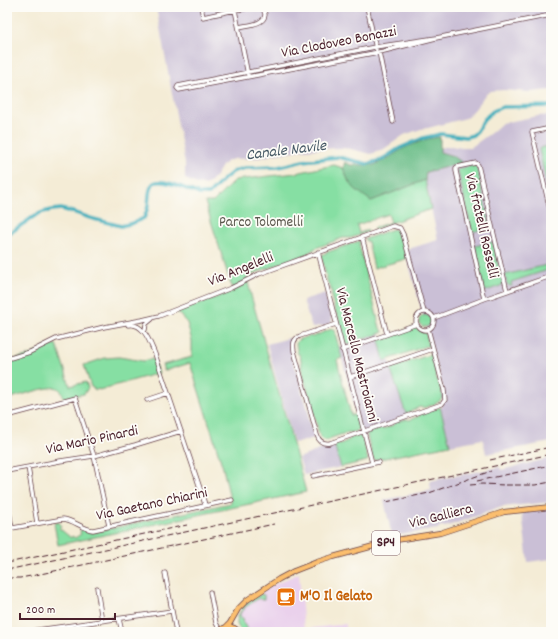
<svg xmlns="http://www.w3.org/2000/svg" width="558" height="639" viewBox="0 0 558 639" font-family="Dekko,sans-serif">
	<rect width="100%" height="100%" fill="#fdfcf7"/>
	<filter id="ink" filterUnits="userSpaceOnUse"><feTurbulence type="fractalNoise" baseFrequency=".025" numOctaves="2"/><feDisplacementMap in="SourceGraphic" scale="8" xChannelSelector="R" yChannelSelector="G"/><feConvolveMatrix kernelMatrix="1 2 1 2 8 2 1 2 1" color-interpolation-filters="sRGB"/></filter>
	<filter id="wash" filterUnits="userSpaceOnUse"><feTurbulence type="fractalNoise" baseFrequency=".012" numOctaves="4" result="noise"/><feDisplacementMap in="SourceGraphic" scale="16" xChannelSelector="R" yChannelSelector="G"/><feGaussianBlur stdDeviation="0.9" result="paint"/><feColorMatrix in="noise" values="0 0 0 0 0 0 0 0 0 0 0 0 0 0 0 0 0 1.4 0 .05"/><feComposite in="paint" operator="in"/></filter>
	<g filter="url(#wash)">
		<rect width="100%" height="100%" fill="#f4ecd6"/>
		<!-- built -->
		<path fill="#ead1ec" d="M299,573L304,629L346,624V632H242L237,625V619L239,613L246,603L267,588Z"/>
		<!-- industrial -->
		<path fill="#cabfd6" d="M156,7H551V90L530,92L503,90L490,91L484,96L475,109L466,118L428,128L421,129L404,135L384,149L371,154L351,149L340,148L321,149L300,150L272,155L261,158L234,159L227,161L222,166L214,179L209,183L204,185L197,184L185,179V163Z
			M551,115V442L486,454L483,439L450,445L440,410L443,400V388L405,250L438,240L425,180L426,173L429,163L431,150L445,147L451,146L462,148H470L492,132L502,123L538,116Z
			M325,293L332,318V322L330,324L320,327L318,326L312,328L303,300Z
			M380,334L408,417L362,436L339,347Z
			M289,338L291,339L290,345L293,355L292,357L295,367L296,368L302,387L301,389L303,398L305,400L309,415L308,417L310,426L312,427L315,438L294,443L267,344Z
			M334,444L341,467L304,475L299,458Z
			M551,458V502L502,507L445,527L442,526L439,527L438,529L392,536L384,500L431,490L430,481L500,467L501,470Z
			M551,508V559L528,562L522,514L526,511Z"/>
		<!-- green -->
		<path fill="#86dfa3" stroke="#687f67" d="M551,145V193H550L548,192L539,149L540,148Z
			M334,165L343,168L349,182L371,201L425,180L431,209L391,223V224H389L374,230L373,228L391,222L388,214L357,225L359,233L368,230V232L351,238H343L316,248L305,255L255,273L247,278L252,299L288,425L306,492L58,545L54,523L59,522L61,526L59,528L71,538L72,536L75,538L81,534L80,532L81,529L90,533L231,503L223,468L190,363L164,371L162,365L192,357V341L187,323L177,312L233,291L205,202H213L235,180L296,173Z
			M475,165L477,167L490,227L472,232L458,171L459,169Z
			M393,229L398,230L401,234L406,255L405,256L406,259L374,268L368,242L365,240V239Z
			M359,241L361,242L359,244L380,328L383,331V332L373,336H371L362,339L360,341L348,345C341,342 341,333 339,326L340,325L337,315L336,314L331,296L332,294L330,285L328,284L321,256L325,253Z
			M493,242L503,284L500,286L486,291L484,290L475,246Z
			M551,264V269L511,282L512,286H510L507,284L505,275Z
			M419 321a6 6 0 1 1 12 0a6 6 0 1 1-12 0Z
			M413,327C416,327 423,332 426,333L429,347L426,346L384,361L379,340Z
			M331,329L334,330L335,333L342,358L337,360L351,415H356L360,428L357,431L351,433L349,432L331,438C328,443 323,440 320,437L301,367L302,365L300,355L298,354C294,339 296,340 310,336L312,337Z
			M56,344L61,358L70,386L86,382L88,388L84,394L64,398C62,393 61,389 57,388C50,385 16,397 7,399V361L30,355L48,346Z
			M430,352L432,353L436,373V375L438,384L440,385L443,397C439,404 430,406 422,408L420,407L411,411L410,412L406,414L390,368L429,355Z
			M119,357L143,361L153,359L159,373L99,390V389L96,390L91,387L84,365L105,358Z
			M440,407L450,445L375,460L373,459L367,436V434L369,432L381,428L383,429L393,425L394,423L407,419L409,420L419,416L420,414Z
			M358,436H361L363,439L368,460L367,461L341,467L334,444L338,443L340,444L349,440L350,438Z
			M262,594L264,595V599L261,600L259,598L244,608L245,609C243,610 238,614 241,617C241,618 243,618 244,619L242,621L249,632H242C240,629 238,627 237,624C236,615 244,604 251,600C254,597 258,596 262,594Z"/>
		<!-- forest -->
		<path fill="#6cbe89" stroke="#5b6e5a" d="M440,137V152L453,156L463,163L426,172L425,180L371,201L355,189L349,182L343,168L345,162L351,165H374L385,160L404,148L427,139Z"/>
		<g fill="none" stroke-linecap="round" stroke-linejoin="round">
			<!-- canal -->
			<path stroke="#42b0be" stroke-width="3.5" d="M7,235L36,215L43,212L52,210L61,209L76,213L90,218L121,226L133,223L144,218C146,214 147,210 148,206C149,200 148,190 152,185C158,175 191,191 199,194C203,194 206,194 209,194L224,179L234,171L245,168L278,167L303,161L338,157L368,164L381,160L400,148L423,138L441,134L466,137L473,135L477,131L485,118L493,111L502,107L551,106"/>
		</g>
	</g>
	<g filter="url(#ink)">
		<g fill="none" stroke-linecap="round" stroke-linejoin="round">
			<defs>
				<path id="minor" d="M201,7L203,17L235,10L248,75
					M367,7L376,49
					M235,10L257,7
					M239,27C246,25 264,25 265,15C265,11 263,9 260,7
					M436,38L384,51L179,90L177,88L178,86L375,47L436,38L551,15
					M379,52L393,122
					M551,128L532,132L551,214
					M362,237L387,334
					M318,252L372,463
					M484,299L456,171V168L457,167L476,163L478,165L507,291
					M416 321a9 9 0 1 1 18 0a9 9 0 1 1-18 0Z
					M434,318L484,299L551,276
					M336,324L300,336C293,339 293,344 294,351L317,435C319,442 324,444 330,443L442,404L445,400L444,390L428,329
					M128,325C144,322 150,343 155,354L202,494L205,505
					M145,330L146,324L152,319
					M342,350L417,324
					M7,359L30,352L56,339L104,327L142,320L159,316L231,288L259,274L393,226L400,228L403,234L424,312
					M350,377L433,349
					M147,400L168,393
					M7,416L75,398L94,456L109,526
					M28,467L37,523
					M7,471L60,461L94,456L135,445L181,431
					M313,476L379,462
					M7,500L12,528
					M7,529L63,519C74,520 82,529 93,530L232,500
					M165,573L176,632
					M97,588L102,621
					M210,592L216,623L220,630
					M119,619L122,632
					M23,632L172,611"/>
				<path id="major" d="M226,627L230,623L238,609L247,600L279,579L294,571L317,562L333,557L396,540L440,533L504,512L551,507
					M219,632C225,625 233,625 239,632"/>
			</defs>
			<!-- minor casing -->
			<use href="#minor" stroke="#643e45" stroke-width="5"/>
			<!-- major casing -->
			<use href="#major" stroke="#643e45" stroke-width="6"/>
			<!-- minor -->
			<use href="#minor" stroke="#fff" stroke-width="3.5"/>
			<!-- major -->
			<use href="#major" stroke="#fbbe6e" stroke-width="4.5"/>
			<!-- rail -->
			<path stroke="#4a1f2b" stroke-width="1" stroke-dasharray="6 3" stroke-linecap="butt" d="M490,460L551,447
				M477,481L551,465
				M470,485L482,484L505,485H535L551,482
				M386,502L429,493L491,471
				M7,563L187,525
				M7,570L551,454
				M7,578H20L31,576L274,524"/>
		</g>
	</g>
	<!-- icons -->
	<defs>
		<symbol id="cafe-square" viewBox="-11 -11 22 22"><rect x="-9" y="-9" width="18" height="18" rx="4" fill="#e8710a" stroke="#fdfcf7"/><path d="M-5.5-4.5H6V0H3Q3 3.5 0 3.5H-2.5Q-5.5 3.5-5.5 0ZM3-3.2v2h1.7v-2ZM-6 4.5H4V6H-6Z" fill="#fff"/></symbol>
	</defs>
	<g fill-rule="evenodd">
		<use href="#cafe-square" x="275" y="586" width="22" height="22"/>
	</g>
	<g text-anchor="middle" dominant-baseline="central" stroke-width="3.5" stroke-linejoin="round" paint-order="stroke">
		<!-- shield labels -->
		<rect fill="#fdfcf7" stroke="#806168" stroke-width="1" x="372" y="531" width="28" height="24" rx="3"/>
		<g font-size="14" font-weight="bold" fill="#4a1f2b">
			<text x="386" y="543">SP4</text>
		</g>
		<!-- street labels -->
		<g font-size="15" fill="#4a1f2b" stroke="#fdfcf7">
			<text transform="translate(339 43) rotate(-11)">Via Clodoveo Bonazzi</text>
			<text transform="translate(481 226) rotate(77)">Via fratelli Rosselli</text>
			<text transform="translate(241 270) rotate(-22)">Via Angelelli</text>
			<text transform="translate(356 355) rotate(76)">Via Marcello Mastroianni</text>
			<text transform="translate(92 441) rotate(-12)">Via Mario Pinardi</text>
			<text transform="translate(152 505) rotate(-12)">Via Gaetano Chiarini</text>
			<text transform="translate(441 517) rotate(-14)">Via Galliera</text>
		</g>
		<!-- park labels -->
		<g font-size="15" fill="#5c594f" stroke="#fdfcf7">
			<text x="261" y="223">Parco Tolomelli</text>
		</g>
		<!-- food labels -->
		<g font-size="15" font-weight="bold" fill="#c56008" stroke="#fdfcf7" text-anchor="start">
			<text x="300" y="597">M'O Il Gelato</text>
		</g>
		<!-- water labels -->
		<g font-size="16" font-style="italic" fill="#475966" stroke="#fdfcf7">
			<text transform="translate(286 151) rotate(-7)">Canale Navile</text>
		</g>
	</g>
	<!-- margin -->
	<rect width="558" height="639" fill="none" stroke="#fdfcf7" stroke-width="24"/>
	<!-- scale -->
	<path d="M20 613v6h95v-6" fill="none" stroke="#4a1f2b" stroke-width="2"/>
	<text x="26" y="613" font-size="12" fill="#4a1f2b" stroke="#fdfcf7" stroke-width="3" paint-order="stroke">200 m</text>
</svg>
